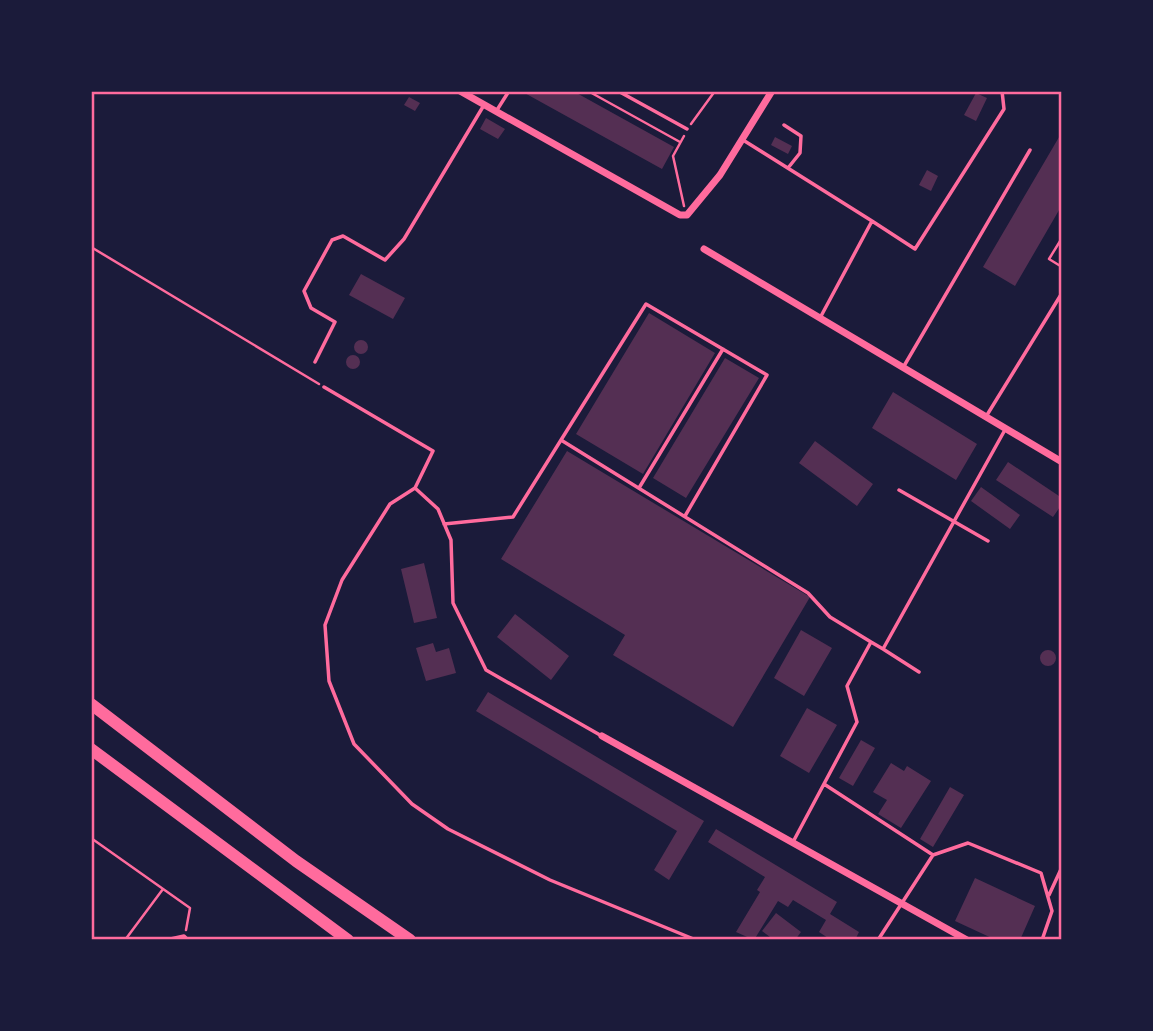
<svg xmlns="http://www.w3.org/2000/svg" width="1153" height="1031" viewBox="0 0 1153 1031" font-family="Raleway,sans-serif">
	<rect width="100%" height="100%" fill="#1b1b3a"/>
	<!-- building -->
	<path fill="#542f53" d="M521,91H573L674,147L662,169Z
		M976,93L987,98L976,121L964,115Z
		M409,97L420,103L415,111L404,105Z
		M486,118L505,129L498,139L480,129Z
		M1062,132V205L1015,286L983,267Z
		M775,137L792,146L788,154L771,145Z
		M927,170L938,176L931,191L919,185Z
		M361,274L405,298L393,319L349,295Z
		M649,313L715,353L643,474L576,434Z
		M354 347a7 7 0 1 1 14 0a7 7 0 1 1-14 0Z
		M346 362a7 7 0 1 1 14 0a7 7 0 1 1-14 0Z
		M725,358L759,378L686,498L653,478Z
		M893,392L977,444L956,480L872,428Z
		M815,441L873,484L857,506L799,463Z
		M567,451L810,597L733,727L613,655L625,635L501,559Z
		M1008,462L1062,498V504L1053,517L996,480Z
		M981,487L1020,515L1010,529L971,501Z
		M424,563L437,618L414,623L401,569Z
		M515,614L569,656L551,680L497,637Z
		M801,630L832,648L804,696L774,678Z
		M433,643L436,652L449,648L456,673L426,681L416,648Z
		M1040 658a8 8 0 1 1 16 0a8 8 0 1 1-16 0Z
		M488,692L704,821L669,880L654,870L677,831L476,711Z
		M807,708L837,725L809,773L780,756Z
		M861,740L875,748L853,786L839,778Z
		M891,763L904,771L907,766L931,781L901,828L878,814L887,800L873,792Z
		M950,787L964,795L933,847L920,839Z
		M716,829L837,902L830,914L859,932L855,940H831L819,932L826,920L793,900L788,907L778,901L754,940L736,932L760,892L757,890L765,877L708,842Z
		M975,878L1035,906L1020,940H996L955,921Z
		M776,913L801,932L795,940H774L762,931Z"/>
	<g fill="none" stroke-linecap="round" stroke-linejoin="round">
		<!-- path -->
		<path stroke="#ff6b9d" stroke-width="2.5" d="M588,91L680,142
			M691,124L715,91
			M684,136L673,156L684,206
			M1062,238L1049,259L1062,267
			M91,247L319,384
			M91,838L190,908L186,930
			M125,940L163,889"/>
		<!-- service -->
		<path stroke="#ff6b9d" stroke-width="3.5" d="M618,91L687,129
			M497,110L509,91
			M784,125L801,136L800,153L788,168
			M743,140L872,221
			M820,318L872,221L915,249L1004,109L1002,91
			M315,362L335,322L311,308L304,291L332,240L343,236L385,260L404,239L484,105
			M904,366L1030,150
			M324,387L433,451L415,488L438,509L451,540L453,603L486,670L600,735
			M987,415L1062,293
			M561,440L646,304L767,375L685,516
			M415,488L390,504L342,580L325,625L329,681L354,744L412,804L448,829L550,880L696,940
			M639,488L723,349
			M899,490L988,541
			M444,524L513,517L561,440L808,593L830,617L871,642
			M883,649L919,672
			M824,784L933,855
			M793,842L857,722L847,686L871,642L883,649L1006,428
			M1049,895L1062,867
			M166,940L184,936L188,940
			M878,940L933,855L968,843L1041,873L1052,911L1042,940"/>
		<!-- minor -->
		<path stroke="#ff6b9d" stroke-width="7" d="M460,91L680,215H687L720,175L772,91
			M704,249L1062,462
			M602,736L967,940"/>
		<!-- trunk -->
		<path stroke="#ff6b9d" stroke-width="12" d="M91,704L296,861L410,940
			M91,749L348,940"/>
	</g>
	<!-- border -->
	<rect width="1153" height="1031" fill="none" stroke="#1b1b3a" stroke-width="186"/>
	<rect x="93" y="93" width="967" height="845" fill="none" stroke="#ff6b9d" stroke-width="2.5"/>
</svg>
